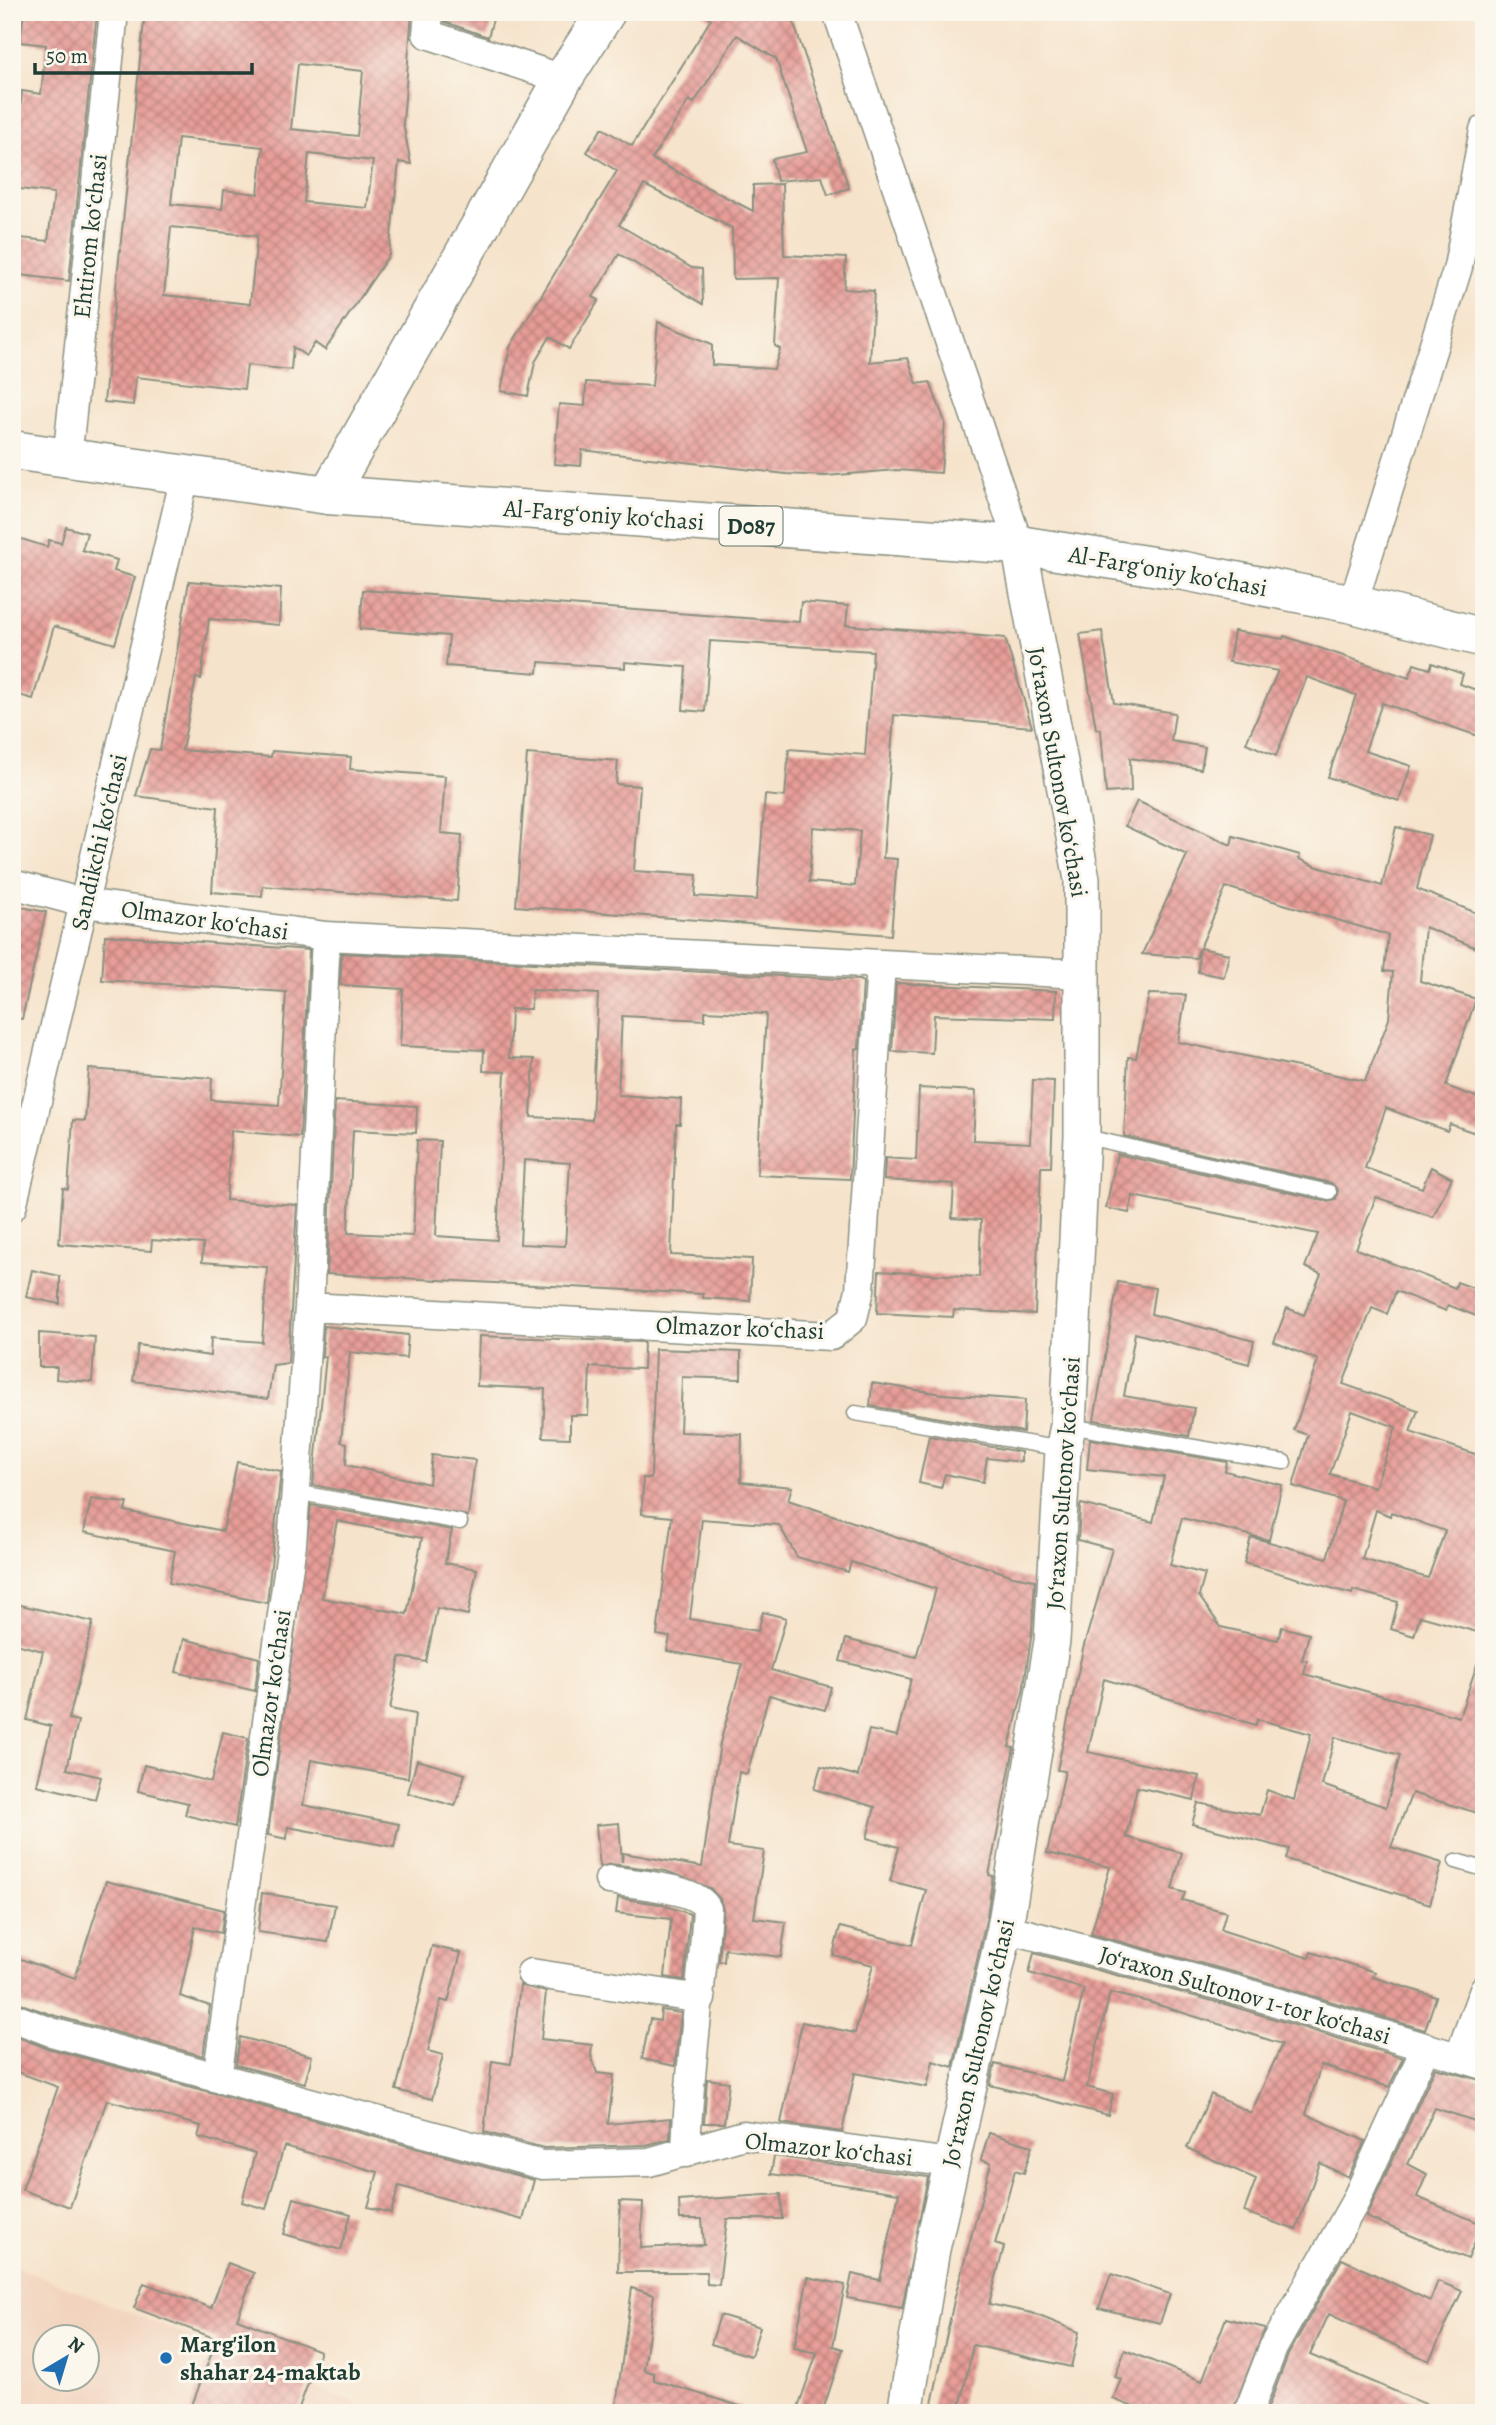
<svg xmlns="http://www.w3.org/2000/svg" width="1496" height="2425" viewBox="0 0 1496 2425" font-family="Alegreya,serif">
	<defs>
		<pattern id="building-cross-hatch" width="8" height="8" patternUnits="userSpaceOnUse" patternTransform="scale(1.75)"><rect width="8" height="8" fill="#e79d98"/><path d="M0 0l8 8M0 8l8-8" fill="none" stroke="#bb817d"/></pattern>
	</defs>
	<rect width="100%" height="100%" fill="#fbf7ec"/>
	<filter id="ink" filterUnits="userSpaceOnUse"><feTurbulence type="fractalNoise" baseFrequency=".0143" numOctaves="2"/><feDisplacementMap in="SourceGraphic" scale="14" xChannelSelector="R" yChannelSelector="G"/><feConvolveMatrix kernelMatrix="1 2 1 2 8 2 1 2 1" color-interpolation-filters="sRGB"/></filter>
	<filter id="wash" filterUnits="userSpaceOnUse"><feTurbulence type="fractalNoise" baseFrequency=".00686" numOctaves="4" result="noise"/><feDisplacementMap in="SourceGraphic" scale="28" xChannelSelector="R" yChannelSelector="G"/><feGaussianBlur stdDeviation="1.57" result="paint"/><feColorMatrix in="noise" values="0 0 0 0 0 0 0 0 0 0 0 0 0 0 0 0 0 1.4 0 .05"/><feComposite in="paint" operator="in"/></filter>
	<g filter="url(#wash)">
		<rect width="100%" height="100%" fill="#f6e3cb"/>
		<!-- built -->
		<path fill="#f2d4be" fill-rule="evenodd" d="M12,2265L379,2413H12ZM46,2338H88V2380H46Z"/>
		<g id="blocks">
			<!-- building -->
			<path fill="url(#building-cross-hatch)" fill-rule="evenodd" d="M24,12H97L69,281L12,274V237L48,241L54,193L12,188L22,91L41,94L46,45L20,42Z
				M145,12H242L275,16L276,12H412L403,123L411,164L399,162L389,255L325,350L315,343L306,356L293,347L291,370L247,365L244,389L136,377L133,405L104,402ZM298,64L363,71L357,136L291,129ZM178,138L263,147L258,194L224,190L222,209L171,204ZM309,154L373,161L367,208L304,202ZM171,227L257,236L250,304L164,295Z
				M445,12H495L488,37L445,22Z
				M700,12H790L849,188L828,195L822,177L777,181L772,159L807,152L776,59L737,35L694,103L689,100L652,159L753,211V185L782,184L784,255L846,258L844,289L874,291L870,362L908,358L917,384L930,382L945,422L941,473L896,470L826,476L786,474L582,450L581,466L554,464L559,404L585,406L586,382L652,386L658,322L712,344V365L774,369L780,349L775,346L779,278L733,279L732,228L644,185L619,225L692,268L702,269L703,304L619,254L593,297L599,300L569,349L550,337L535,362L528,396L501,391L510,347L617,171L587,152L602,128L632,146L711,19Z
				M66,527L87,533L82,550L117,560L114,571L135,577L115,644L54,626L33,699L12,693V536L47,547L49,540L61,543Z
				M189,581L281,589L279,625L209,619L201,679L196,678L182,750L271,757L272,751L351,757L350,769L445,776L441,833L462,835L457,901L263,886L262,896L212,892L218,807L136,796L150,749L160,750Z
				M363,590L799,622L801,602L848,606L846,625L1005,638L1032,727L894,715L883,858L897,859L891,935L516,906L527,754L618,761L616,784L640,786L634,871L697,875L695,896L757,900L765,795L785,797L789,749L865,755L873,651L710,641L705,712L683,710L686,667L625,662V668L539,662L538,673L446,666L449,636L360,629ZM813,827L860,831L855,886L809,882Z
				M1102,631L1114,703L1175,713L1171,741L1205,747L1201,769L1130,758L1131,791L1106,793L1101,730L1096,729L1080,634Z
				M1234,631L1283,639L1284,636L1409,678L1414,664L1430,669L1432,663L1463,674L1460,684L1484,693V738L1382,703L1365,751L1411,766L1399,801L1328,777L1356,695L1307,677L1276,756L1246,743L1278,671L1229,662Z
				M1137,801L1231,845L1233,836L1300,855L1299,859L1315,866L1382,886L1396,827L1430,835L1417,889L1484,916V951L1425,927L1420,981L1476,999L1446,1086L1484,1100V1136L1450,1124L1447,1131L1386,1108L1365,1168L1422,1188L1431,1167L1452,1178L1433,1217L1376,1197L1356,1249L1455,1288L1457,1282L1484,1292V1319L1448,1305L1446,1311L1396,1291L1387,1314L1372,1308L1343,1384L1418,1410L1410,1432L1484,1457V1634L1420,1616L1414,1636L1391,1629L1398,1602L1353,1590L1352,1594L1244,1563L1251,1537L1327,1558L1343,1501L1293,1486L1308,1435L1294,1430L1318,1360L1274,1342L1287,1308L1304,1315L1321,1274L1305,1267L1318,1234L1133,1196L1129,1213L1106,1208L1117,1154L1327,1201L1336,1199L1338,1190L1331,1183L1124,1136L1128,1057L1136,1058L1149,994L1186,995L1178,1042L1365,1081L1389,1019L1393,972L1384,971L1388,935L1226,887L1200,948L1229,954L1224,977L1198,972L1199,949L1196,958L1142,954L1187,855L1125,826ZM1352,1411L1396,1427L1375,1487L1330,1474ZM1376,1510L1390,1516L1391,1512L1445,1531L1428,1578L1362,1559Z
				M12,905L46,912L22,1019L12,1018Z
				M105,935L309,950L300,1137L231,1131L226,1200L297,1205L288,1363L273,1365L268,1399L133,1381L138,1345L210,1356L211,1338L262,1342L267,1267L202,1262L203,1244L152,1240L151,1251L59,1244L63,1188L68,1189L73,1120L85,1121L89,1069L212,1078L211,1100L279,1105L286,992L102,980Z
				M342,953L859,980L863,982L859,1049H856L850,1179L757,1175L766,1014L705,1011V1020L622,1016L618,1095L681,1099L680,1124H676L671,1255L752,1259L750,1301L703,1298V1294L327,1274L335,1101L417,1106L416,1133L353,1130L348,1233L413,1236L417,1140L440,1141L436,1236L497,1240L505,1072L483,1071L484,1050L400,1046L403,989L340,985ZM532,990L598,994L592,1120L531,1117L534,1059L509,1058L511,1009H531ZM524,1160L570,1163L565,1246L520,1244Z
				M896,983L1056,991L1055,1019L934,1015L932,1053L892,1051Z
				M1033,1080L1054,1081L1051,1167H1041L1035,1314L954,1310L953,1317L877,1313L879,1271L979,1277L981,1220L952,1218L954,1184L884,1180L885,1158L916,1160L919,1088L976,1091L973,1140L1030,1143Z
				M32,1270L60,1276V1304L26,1297Z
				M1118,1282L1155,1288L1151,1314L1254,1341L1249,1364L1135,1333L1124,1396L1194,1408L1189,1436L1094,1420Z
				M324,1326L408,1335L406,1358L350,1352L341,1442L347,1443L346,1465L429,1484L432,1455L475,1460L468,1516L313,1485L326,1356L322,1357Z
				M39,1333L95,1337L92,1382L56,1379L57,1367H39Z
				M479,1336L644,1342L643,1369L590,1367L588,1415H570V1438L543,1437L545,1389L477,1386Z
				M655,1349L741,1352V1379L682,1377L680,1432L742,1434L741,1482L792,1487L788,1500L1013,1576L1035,1580L1032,1631L1023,1692L1009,1747L1014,1748L989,1875L993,1876L987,1916L953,2067L933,2061L927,2087L855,2073L842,2132L781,2123L802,2022L855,2033L873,1965L833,1955L840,1927L912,1945L926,1890L890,1881L899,1847L867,1838L875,1807L814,1789L821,1766L858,1776L869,1730L897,1736L911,1679L840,1661L846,1639L916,1657L936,1589L851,1562L848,1572L797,1557L779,1525L702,1519L690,1619L758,1631L763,1612L786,1618L771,1670L831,1687L825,1710L769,1695L747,1774L739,1772L728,1846L764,1851L754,1918L786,1922L781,1957L725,1949L724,1962L719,1961L723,1909L720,1899L710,1888L666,1871L611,1864L600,1867L596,1825L619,1823L622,1862L623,1853L702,1867L720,1743L742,1664L667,1651L670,1637L657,1635L672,1517L642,1514L643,1478H651Z
				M872,1383L943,1394L1025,1400L1023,1432L870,1406Z
				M929,1436L1021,1452V1462L987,1458L983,1482L945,1474L941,1488L919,1483Z
				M1090,1439L1227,1462L1225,1471L1282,1485L1269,1540L1182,1518L1170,1565L1205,1574L1199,1596L1221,1627L1278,1640L1282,1627L1309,1634L1302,1660L1307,1661L1304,1674L1459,1717L1480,1656L1484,1657V1815L1412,1793L1391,1847L1442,1863L1430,1904L1286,1859L1289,1849L1192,1824L1198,1803L1260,1815L1267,1790L1294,1800L1311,1734L1257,1719L1256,1725L1104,1679L1088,1752L1199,1776L1194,1800L1137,1787L1126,1837L1182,1853L1172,1889L1185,1893L1182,1900L1226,1912L1221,1930L1309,1958L1311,1952L1375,1972L1373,1977L1436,1997L1425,2030L1237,1973L1091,1934L1110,1867L1047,1853L1065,1771L1057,1770L1083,1649L1112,1549L1078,1540L1080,1507L1081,1504L1153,1522L1164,1477L1087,1469ZM1335,1737L1400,1755L1386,1807L1322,1785Z
				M237,1462L281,1471L267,1603L169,1583L175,1551L84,1532L91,1499L127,1503L125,1511L223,1531Z
				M311,1505L452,1530L445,1563L477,1569L468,1615L437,1608L426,1662L400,1657L390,1709L415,1714L408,1778L311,1760L303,1805L399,1824L394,1847L288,1827L287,1839L268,1835ZM337,1521L422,1538L407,1614L322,1598Z
				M12,1603L93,1622L69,1719L78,1721L67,1769L101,1777L95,1799L37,1785L51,1726L27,1720L43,1651L12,1643Z
				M184,1639L259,1658L255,1691L176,1672Z
				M223,1732L248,1738L235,1827L185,1815L188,1803L138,1791L144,1765L211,1782Z
				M417,1760L465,1774L455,1806L408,1793Z
				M106,1881L224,1910L221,1933L195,1927L180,1996L210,2006L203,2056L56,2016L12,2001V1956L75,1978Z
				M262,1893L335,1905L328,1942L258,1932Z
				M618,1898L660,1904L690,1914L684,1980L665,1977L671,1919L616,1913Z
				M432,1946L461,1953L448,2002L441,2000L428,2051L443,2055L432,2099L396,2090Z
				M1034,1953L1228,2005L1403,2058L1389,2087L1321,2065L1306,2114L1365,2141L1348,2177L1320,2163L1296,2230L1244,2212L1256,2179L1187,2148L1211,2094L1251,2113L1282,2044L1149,2002L1110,1993L1087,2087L1113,2094L1108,2115L990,2085L995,2064L1062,2081L1084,1989L1029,1973Z
				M520,1985L546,1992L541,2039L592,2045L591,2055L597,2073L614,2075L608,2124L671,2118L670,2139L646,2145L544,2148L484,2132L492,2061L511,2064Z
				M661,2010L681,2013L675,2066L642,2059L650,2019L660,2021Z
				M12,2035L47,2048L534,2180L523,2220L399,2186L391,2213L368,2207L378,2172L284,2146L266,2209L242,2202L255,2153L198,2137L201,2126L107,2100L70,2207L22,2190L58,2087L12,2070Z
				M240,2037L312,2056L305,2083L236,2065Z
				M1435,2068L1484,2081V2124L1435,2108L1408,2164L1427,2174L1417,2197L1482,2224L1468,2259L1366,2217Z
				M707,2079L729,2082L724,2123H704Z
				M989,2133L1032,2146L1024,2173L1015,2170L995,2244L1004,2247L989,2304L1032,2313L1079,2332L1071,2367L973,2345L959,2413H930L955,2296L991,2163L981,2160Z
				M774,2156L928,2177L902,2308L847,2298L852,2274L880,2280L899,2193L771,2174Z
				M781,2194L782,2219H727L719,2285L707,2284L706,2272H618L620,2201L643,2202L641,2248L704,2245L702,2219H680L679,2201Z
				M294,2198L351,2214L341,2250L284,2234Z
				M1342,2259L1430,2301L1438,2281L1462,2291L1429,2361L1329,2314L1310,2355L1446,2413H1266L1288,2355Z
				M228,2263L254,2273L237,2319L320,2351L297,2413H189L217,2339L134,2308L144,2283L211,2308Z
				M1111,2274L1170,2294L1160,2323L1099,2308Z
				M808,2277L845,2285L833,2346L843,2349L822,2413H796L817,2353L794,2348Z
				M632,2288L654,2295L644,2370L654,2373V2380L743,2407L742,2413H615Z
				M720,2315L760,2327L751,2356L711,2344Z
				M1226,2318L1265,2328L1232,2413H1148L1113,2399L1121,2379L1115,2377L1125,2350L1202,2381Z"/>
		</g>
	</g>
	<g filter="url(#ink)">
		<use href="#blocks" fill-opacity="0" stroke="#8a9080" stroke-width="2"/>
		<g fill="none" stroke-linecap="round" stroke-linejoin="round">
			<defs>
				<path id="service" d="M1082,1136L1329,1192
					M855,1413L1062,1449
					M1069,1426L1284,1462
					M295,1492L460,1522
					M1456,1861L1484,1869"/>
				<path id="minor" d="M429,12L427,34L563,79
					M837,12L1019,545
					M67,460L114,12
					M1353,604L1458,267L1484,130
					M12,884L84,903L326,936L1081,974
					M12,1207L185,476
					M309,1307L831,1336L853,1318L860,1290L881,964
					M609,1880C632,1884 698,1887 707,1909C702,1991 688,2071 686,2153
					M1005,1928L1233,1989L1484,2065
					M531,1973L701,1999
					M12,2017L51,2032L542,2165L649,2162L744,2135L951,2163
					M1459,2057L1484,1989
					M217,2078L292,1544L309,1307L326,936
					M1248,2413L1273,2348L1355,2202L1426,2047"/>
				<path id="tertiary" d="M905,2413L932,2249L1005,1928L1052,1641L1063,1450L1068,1426L1082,1136V879L1019,545"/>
				<path id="secondary" d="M328,495L563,79L606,12"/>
				<path id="primary" d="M12,450L328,495L1019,545L1184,571L1353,604L1484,638"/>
			</defs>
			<!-- service casing -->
			<use href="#service" stroke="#8a9080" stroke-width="17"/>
			<!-- minor casing -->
			<use href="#minor" stroke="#8a9080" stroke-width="31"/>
			<!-- tertiary casing -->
			<use href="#tertiary" stroke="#8a9080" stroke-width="38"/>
			<!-- secondary casing -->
			<use href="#secondary" stroke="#8a9080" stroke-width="41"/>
			<!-- primary casing -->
			<use href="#primary" stroke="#8a9080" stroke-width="41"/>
			<!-- service -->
			<use href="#service" stroke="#fff" stroke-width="14"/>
			<!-- minor -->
			<use href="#minor" stroke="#fff" stroke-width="28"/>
			<!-- tertiary -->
			<use href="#tertiary" stroke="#fff" stroke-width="35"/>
			<!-- secondary -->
			<use href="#secondary" stroke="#fff" stroke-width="38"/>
			<!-- primary -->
			<use href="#primary" stroke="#fff" stroke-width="38"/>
		</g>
	</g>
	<!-- markers -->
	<circle fill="#1f6fb2" stroke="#fbf7ec" stroke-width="2.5" cx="166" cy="2358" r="7"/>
	<g text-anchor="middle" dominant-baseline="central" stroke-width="6" stroke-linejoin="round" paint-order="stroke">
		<!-- shield labels -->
		<rect fill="#fbf7ec" stroke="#61756b" stroke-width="2" x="719.5" y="506.5" width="63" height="39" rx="5"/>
		<g font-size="23" font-weight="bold" fill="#1f3d34">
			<text x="751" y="526">D087</text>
		</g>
		<!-- street labels -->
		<g font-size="24" fill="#1f3d34" stroke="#fbf7ec">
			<text transform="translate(90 236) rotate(-84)">Ehtirom koʻchasi</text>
			<text transform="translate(604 515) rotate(4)">Al-Fargʻoniy koʻchasi</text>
			<text transform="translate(1168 571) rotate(10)">Al-Fargʻoniy koʻchasi</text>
			<text transform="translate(1058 772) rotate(80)">Joʻraxon Sultonov koʻchasi</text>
			<text transform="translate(99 842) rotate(-77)">Sandikchi koʻchasi</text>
			<text transform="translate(205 920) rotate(8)">Olmazor koʻchasi</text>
			<text transform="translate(740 1328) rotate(2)">Olmazor koʻchasi</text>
			<text transform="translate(1063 1483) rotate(-86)">Joʻraxon Sultonov koʻchasi</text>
			<text transform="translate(271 1693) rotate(-82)">Olmazor koʻchasi</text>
			<text transform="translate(1245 1995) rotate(16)">Jo‘raxon Sultonov 1-tor ko‘chasi</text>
			<text transform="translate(978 2043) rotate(-77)">Joʻraxon Sultonov koʻchasi</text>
			<text transform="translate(829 2149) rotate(6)">Olmazor koʻchasi</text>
		</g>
		<!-- poi labels -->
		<g font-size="24" font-weight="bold" fill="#1f3d34" stroke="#fbf7ec" text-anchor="start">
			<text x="180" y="2344">Marg'ilon<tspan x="180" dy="28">shahar 24-maktab</tspan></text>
		</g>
	</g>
	<!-- margin -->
	<rect width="1496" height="2425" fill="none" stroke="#fbf7ec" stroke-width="42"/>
	<!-- north arrow -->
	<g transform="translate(66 2358) rotate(38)"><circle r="33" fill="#fbf7ec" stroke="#a3ada2" stroke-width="2"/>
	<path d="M0-5L12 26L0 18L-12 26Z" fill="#1f6fb2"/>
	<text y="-10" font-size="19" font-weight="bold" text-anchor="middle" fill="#1f3d34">N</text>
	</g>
	<!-- scale -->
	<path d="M35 63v10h217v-10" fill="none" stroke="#1f3d34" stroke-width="3.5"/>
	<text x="46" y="63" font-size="21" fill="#1f3d34" stroke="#fbf7ec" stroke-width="5" paint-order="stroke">50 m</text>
</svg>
